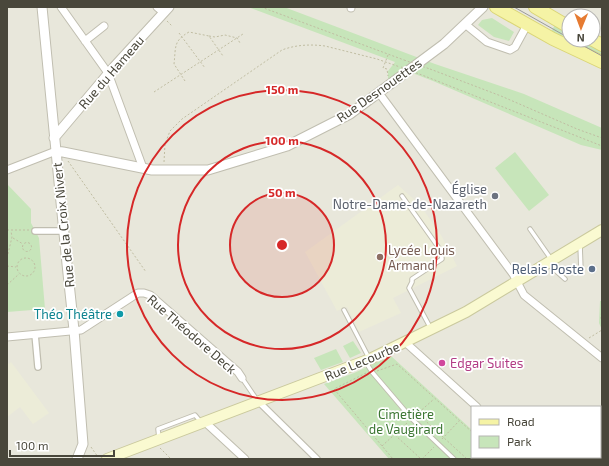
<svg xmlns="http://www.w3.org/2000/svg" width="609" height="466" viewBox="0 0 609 466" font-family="'Exo 2',sans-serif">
	<rect width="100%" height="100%" fill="#f5f4ed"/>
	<!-- residential -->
	<path fill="#e8e7db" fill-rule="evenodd" d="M7,7H602V459H7ZM569,16H593V40H569ZM472,407H600V457H472Z"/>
	<!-- education -->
	<path fill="#ececd8" d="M398,185L420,205L441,235L457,266L393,298L401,313L359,332L347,307L337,311L305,252Z
		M7,361L9,364L11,362L49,413L33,424L20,407L7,417Z"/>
	<!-- green -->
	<path fill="#c7e5ba" d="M248,7H284L435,64L524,94L602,128V150L581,145L433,81L402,69L388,80V71L395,62Z
		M492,18L514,32L509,41L494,37L478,25L482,20Z
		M556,23L569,30V40H587L602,48V58L550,34Z
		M515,152L549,195L529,211L495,168Z
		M7,184L31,209V223L39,238L45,309L7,312Z
		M600,301H602V330L599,323Z
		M353,341L361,353L350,358L343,346Z
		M336,349L343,362L321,370L314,358Z
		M391,356L472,430V457H502L505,459H389L324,384L354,373Z"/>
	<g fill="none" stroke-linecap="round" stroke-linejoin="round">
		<defs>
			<path id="service" d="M402,196L441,251L442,259L412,279V282L409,288L430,327
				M530,229L551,259
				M580,244L581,271
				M548,264L565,279
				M344,310L369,358
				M365,361L372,372L412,419L454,459
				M242,378L257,400
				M159,438L158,429L195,415L200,421"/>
			<path id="pedestrian" d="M35,231H63
				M35,334L38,367
				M259,402L317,459"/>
			<path id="minor" d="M61,7L108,73L143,168
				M157,7L163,12
				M351,8V7
				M465,24L487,42L510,50L515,47L527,25
				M85,41L104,26
				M379,93L513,274L524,295L602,358
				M7,170L56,151
				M7,337L81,330L138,293H144L150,295L238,372L242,378
				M405,342L477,407
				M205,422L245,459"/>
			<path id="tertiary" d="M42,7L67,264L74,330L83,444L77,459
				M54,138L113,68L169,7
				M56,151L63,152L152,170H208L287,146L350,114L444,44L483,7"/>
			<path id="secondary" d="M107,459L370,359L466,312L602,230"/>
			<path id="primary" d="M496,7L553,39L602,62
				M535,7L569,27
				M593,40L602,45"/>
		</defs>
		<!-- service casing -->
		<use href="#service" stroke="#c0beb0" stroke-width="5.5"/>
		<!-- pedestrian casing -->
		<use href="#pedestrian" stroke="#c0beb0" stroke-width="8"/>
		<!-- minor casing -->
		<use href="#minor" stroke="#c0beb0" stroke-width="9"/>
		<!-- tertiary casing -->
		<use href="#tertiary" stroke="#c0beb0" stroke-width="11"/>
		<!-- secondary casing -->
		<use href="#secondary" stroke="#cac99d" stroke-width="12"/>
		<!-- primary casing -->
		<use href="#primary" stroke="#dad576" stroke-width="14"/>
		<!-- path -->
		<path stroke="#c0bda2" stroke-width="1" stroke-dasharray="2 2" stroke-linecap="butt" d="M261,7L404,60
			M167,21L172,26
			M179,33L205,68
			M209,36L215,37L225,35L237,38L240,43
			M388,55L383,68L387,69L388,76
			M430,69L501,96L577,129L602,138
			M427,77L602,146
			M185,81L174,64C176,47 173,41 189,32L209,36L223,56
			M154,92L243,34
			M68,161L146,272
			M164,162L165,144L170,131L182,119L282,50C295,45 310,44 325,46L377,59L400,67
			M7,230H29
			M13,238L23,244
			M22.5 247a4.5 4.5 0 1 1 9 0a4.5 4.5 0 1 1-9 0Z
			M7,258L12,237L11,231
			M17 267a9 9 0 1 1 18 0a9 9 0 1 1-18 0Z
			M7,266L16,267
			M7,285L19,274
			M602,309L601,318L602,322
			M589,338L602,330
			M377,371L397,364L472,432
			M366,373L334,389L393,459
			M418,414L467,459
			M416,415L434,399
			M395,435L421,459
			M442,439L459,421
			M382,446L407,423
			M91,447L98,457
			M160,448L171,459
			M500,457L502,459
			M422,459L434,447
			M472,459L474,457"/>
		<!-- service -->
		<use href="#service" stroke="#fff" stroke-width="3.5"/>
		<!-- pedestrian -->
		<use href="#pedestrian" stroke="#fff" stroke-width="5.5"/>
		<!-- minor -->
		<use href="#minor" stroke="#fff" stroke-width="7"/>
		<!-- tertiary -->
		<use href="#tertiary" stroke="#fff" stroke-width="9"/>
		<!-- secondary -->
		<use href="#secondary" stroke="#fafad1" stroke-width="10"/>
		<!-- primary -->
		<use href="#primary" stroke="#f5f3a5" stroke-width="12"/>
		<!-- tram -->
		<path stroke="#9a9a9a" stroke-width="1" d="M514,7L569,38
			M573,40L602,56"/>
		<!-- path-bridge -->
		<path stroke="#c0bda2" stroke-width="1" stroke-dasharray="2 2" stroke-linecap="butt" d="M404,60L430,69
			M401,67L427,77"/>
	</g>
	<!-- distance rings -->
	<circle cx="282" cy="245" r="52" fill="#d62828" fill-opacity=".12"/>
	<g fill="none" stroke="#d62828" stroke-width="2">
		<circle cx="282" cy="245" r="52"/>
		<circle cx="282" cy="245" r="104"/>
		<circle cx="282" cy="245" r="155"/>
	</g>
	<!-- markers -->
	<circle fill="#6b7280" stroke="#fff" stroke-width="1.5" cx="495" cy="196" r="4"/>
	<circle fill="#8d6e63" stroke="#fff" stroke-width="1.5" cx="380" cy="257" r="4"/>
	<circle fill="#5c6f8a" stroke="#fff" stroke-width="1.5" cx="592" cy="269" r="4"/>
	<circle fill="#0f9aa8" stroke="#fff" stroke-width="1.5" cx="120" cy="314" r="4"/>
	<circle fill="#d1479c" stroke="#fff" stroke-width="1.5" cx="442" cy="363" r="4"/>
	<g text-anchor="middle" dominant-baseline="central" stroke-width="3.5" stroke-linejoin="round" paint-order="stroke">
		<!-- street labels -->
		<g font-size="13" fill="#49473b" stroke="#fff">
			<text transform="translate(111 72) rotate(-49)">Rue du Hameau</text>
			<text transform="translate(379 90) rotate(-35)">Rue Desnouettes</text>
			<text transform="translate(63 225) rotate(-96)">Rue de la Croix Nivert</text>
			<text transform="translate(192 334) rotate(41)">Rue Théodore Deck</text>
			<text transform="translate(362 361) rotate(-23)">Rue Lecourbe</text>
		</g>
		<!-- worship labels -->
		<g font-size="13" fill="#5b616d" stroke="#fff" text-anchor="end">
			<text x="487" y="189">Église<tspan x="487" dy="15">Notre-Dame-de-Nazareth</tspan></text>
		</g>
		<!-- education labels -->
		<g font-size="13" fill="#785e54" stroke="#fff" text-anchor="start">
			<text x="388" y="250">Lycée Louis<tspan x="388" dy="15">Armand</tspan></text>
		</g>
		<!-- service labels -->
		<g font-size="13" fill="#4e5e75" stroke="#fff" text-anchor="end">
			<text x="584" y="269">Relais Poste</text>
		</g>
		<!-- culture labels -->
		<g font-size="13" fill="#0d838f" stroke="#fff" text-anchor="end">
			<text x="112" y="314">Théo Théâtre</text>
		</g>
		<!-- hotel labels -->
		<g font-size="13" fill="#b23c85" stroke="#fff" text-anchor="start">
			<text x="450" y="363">Edgar Suites</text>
		</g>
		<!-- park labels -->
		<g font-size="13" fill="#3b7632" stroke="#fff">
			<text x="406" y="414">Cimetière<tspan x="406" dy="15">de Vaugirard</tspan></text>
		</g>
	</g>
	<circle cx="282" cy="245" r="6" fill="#d62828" stroke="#fff" stroke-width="2"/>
	<g font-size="12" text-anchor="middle" font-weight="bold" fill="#d62828" stroke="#fff" stroke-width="3.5" stroke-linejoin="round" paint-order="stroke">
		<text x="282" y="94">150 m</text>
		<text x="282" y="145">100 m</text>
		<text x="282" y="197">50 m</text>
	</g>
	<!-- border -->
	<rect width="609" height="466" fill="none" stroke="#49473b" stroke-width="16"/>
	<!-- legend -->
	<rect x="471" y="406" width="130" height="52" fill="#ffffff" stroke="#b6b5b1"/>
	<rect x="479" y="419" width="20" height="6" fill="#f5f3a5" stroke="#b6b5b1"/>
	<text x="507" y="426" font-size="12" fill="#49473b">Road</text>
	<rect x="479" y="436" width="20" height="12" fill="#c7e5ba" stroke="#b6b5b1"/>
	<text x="507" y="446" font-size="12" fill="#49473b">Park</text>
	<!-- north arrow -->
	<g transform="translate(581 28) rotate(181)"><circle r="19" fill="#ffffff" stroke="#b6b5b1"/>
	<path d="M0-3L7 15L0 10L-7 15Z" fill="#e67b32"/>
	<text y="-6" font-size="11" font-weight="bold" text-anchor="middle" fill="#49473b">N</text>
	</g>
	<!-- scale -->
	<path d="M10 450v6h104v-6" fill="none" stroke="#49473b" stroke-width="2"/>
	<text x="16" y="450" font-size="12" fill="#49473b" stroke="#ffffff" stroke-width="3" paint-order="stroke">100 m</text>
</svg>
